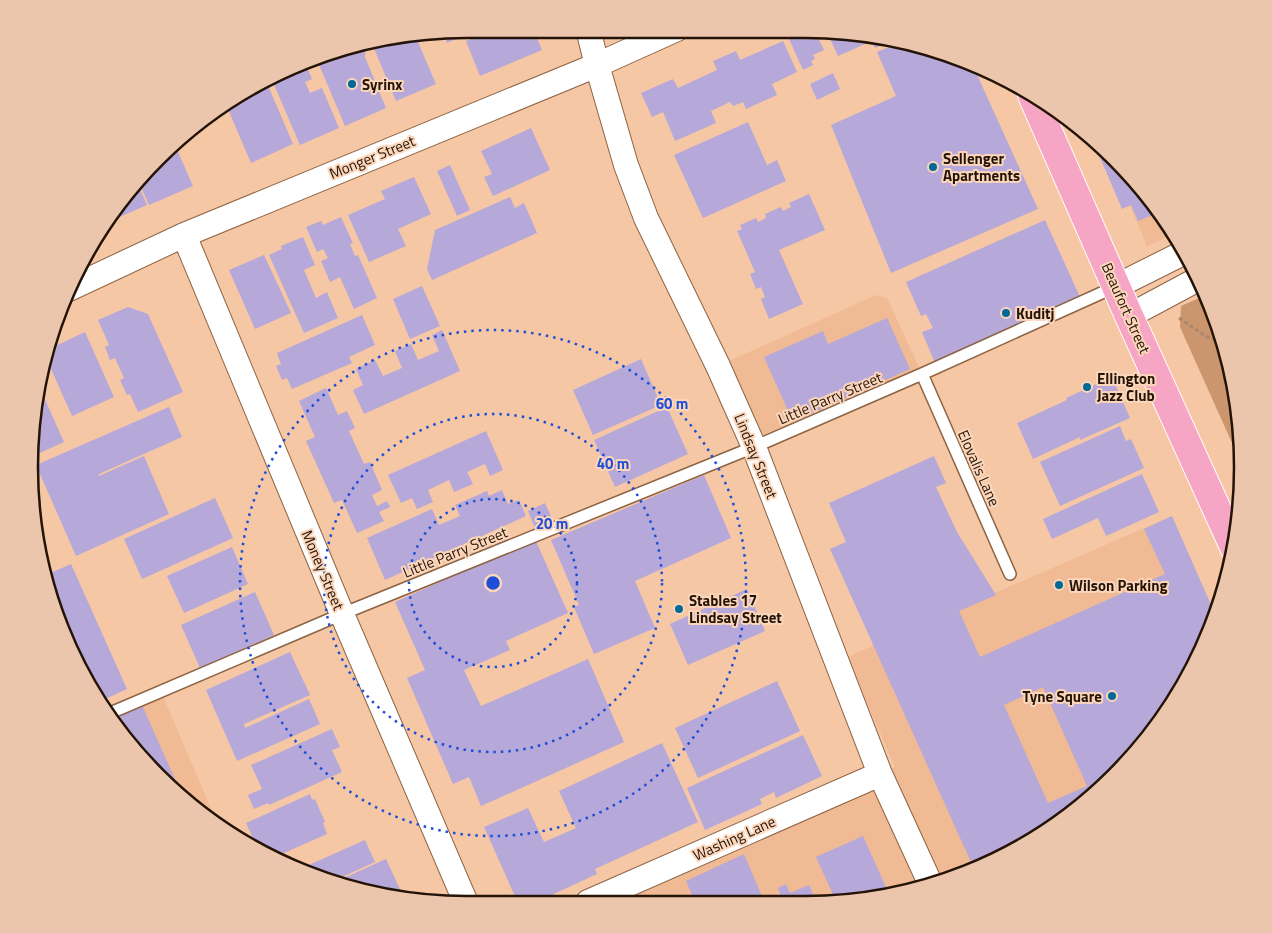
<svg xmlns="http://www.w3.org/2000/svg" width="1272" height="933" viewBox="0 0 1272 933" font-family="'Titillium Web',sans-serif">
	<rect width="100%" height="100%" fill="#f6c7a5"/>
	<!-- built -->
	<path fill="#efba94" d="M1111,160L1153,200L1174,234L1147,246Z
		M876,295L887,298L922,374L754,447L718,366Z
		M1172,516L1215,618L1185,685L1072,814L973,871L863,900L588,902L895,767L847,657Z
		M159,687L218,825L178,796L119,733L106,711Z"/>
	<!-- green -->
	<path fill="#cb956d" d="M1206,295L1228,353L1242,438L1241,463L1180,327L1181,306Z"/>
	<!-- building -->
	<path fill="#b6a8d9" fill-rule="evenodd" d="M466,29H479L447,43L443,32Z
		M495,29H533L542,50L480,76L466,41Z
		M785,30H814L824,50L813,55L815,59L811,61L813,65L803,70Z
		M826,30H834L894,40L875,48L872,41L838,56Z
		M415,35L436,84L396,101L371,41Z
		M783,41L797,72L772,84L777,95L746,109L743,102L733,106L730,102L711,111L716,123L675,141L663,112L652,117L641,93L673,79L678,88L717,70L713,61L736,51L740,60Z
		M903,41L919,44L974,68L1038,209L891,273L831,125L896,96L877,52Z
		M366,42L365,57L386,108L345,126L317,60L353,44Z
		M306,65L312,79L305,82L310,93L322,88L339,128L300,145L272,80Z
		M833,73L840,89L817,100L810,84Z
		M267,83L293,144L251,163L225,102Z
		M748,122L767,165L777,160L786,181L703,218L674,155Z
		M531,128L550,170L493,196L484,177L492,174L481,151Z
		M175,145L193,186L149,205L137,178Z
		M1095,146L1153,200L1160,212L1138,221L1131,205L1122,209Z
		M450,165L470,210L457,216L437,171Z
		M414,177L431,214L398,229L406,246L369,262L348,215L385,199L381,191Z
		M136,180L147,205L108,222Z
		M809,194L825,230L779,250L803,304L769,319L761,299L765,297L761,287L756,289L750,274L755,272L737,231L742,229L740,225L756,218L758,222L766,218L765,214L781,207L783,211L791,207L789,203Z
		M510,197L515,208L524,203L537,233L432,280L427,269L435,230Z
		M341,217L353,243L350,244L355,256L358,255L377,298L354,309L340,277L330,282L321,261L328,258L323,249L317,252L306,227L321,221L323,225Z
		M1045,220L1080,297L935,363L922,332L933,328L926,314L921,316L906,282Z
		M303,237L315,265L304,270L316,298L327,292L338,318L304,333L269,255L282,249L281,246Z
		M264,255L291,313L255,329L229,270Z
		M422,286L440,326L410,339L393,299Z
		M128,307L148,314L183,392L138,412L130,394L127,395L120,380L124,378L115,358L110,360L105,347L109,345L98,320Z
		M362,315L375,345L349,357L352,363L292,389L287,378L282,380L276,366L281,364L277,353Z
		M887,318L910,369L793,422L764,357L823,331L828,344Z
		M442,330L460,371L364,414L353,390L363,385L356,369L375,360L383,376L402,368L395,351L411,344L418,360L439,351L432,335Z
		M85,332L114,397L72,416L47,360L51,348Z
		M641,359L661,405L593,435L573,390Z
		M1112,377L1130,418L1080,440V437L1033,459L1017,423L1067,400L1066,398Z
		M326,388L338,415L347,411L355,428L349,431L364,464L370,462L382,490L372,495L377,506L387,501L390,507L379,512L384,521L357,533L342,500L334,503L306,441L315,437L299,401Z
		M43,395L64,442L33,456V409L36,399Z
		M169,407L182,437L99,474V476L144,456L169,514L76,556L36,465Z
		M667,407L688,454L615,487L594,440Z
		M1120,426L1126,441L1131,439L1144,468L1060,506L1040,462Z
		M486,431L503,470L490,476L485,464L467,472L473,484L454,492L449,480L428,490L433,502L417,509L412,498L401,503L388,475Z
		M934,456L946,483L936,487L957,532L996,595L959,611L980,657L1165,574L1144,529L1172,516L1216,616L1185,685L1135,755L1072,814L982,866L970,860L830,549L846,542L829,503ZM1043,687L1087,786L1048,803L1004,705Z
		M1142,474L1159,512L1106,536L1098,518L1052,539L1043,519Z
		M704,475L731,538L635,581L655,628L594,654L574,607L579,605L551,540Z
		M502,490L508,504L519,500L526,516L385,580L367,538L432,509L439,525L460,516L455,505L487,491L489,496Z
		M215,498L233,538L142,579L124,539Z
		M545,503L554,523L536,531L528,511Z
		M535,539L568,613L506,641L510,650L464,670L481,706L588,659L624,742L481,806L469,777L453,784L407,678L425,670L395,602Z
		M232,547L248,584L184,613L167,576Z
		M71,564L127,689L101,701L62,634L46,575Z
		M747,589L765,631L688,665L670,624Z
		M255,592L274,635L200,668L181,625Z
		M290,652L310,695L244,724L245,728L309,699L320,724L237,761L206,690Z
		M777,681L800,731L698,778L675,728Z
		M141,703L178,786L172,789L119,733L110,717Z
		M332,729L340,747L332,750L342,772L269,805L268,803L254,809L248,795L262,789L251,765Z
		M803,735L822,776L776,798L774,792L760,799L762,804L705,830L687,788Z
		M662,743L698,822L595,869L597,874L534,903H518L484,827L528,808L544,842L576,828L559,791Z
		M310,794L312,800L315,799L325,822L323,823L327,834L275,857L258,850L246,823Z
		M863,836L889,894L863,900L836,901L816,857Z
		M365,840L375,862L333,881L302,868Z
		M744,854L764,901L695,902L686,881Z
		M386,859L404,898L353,889L335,882Z
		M786,884L790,893L809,885L816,901H773L781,897L778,888Z"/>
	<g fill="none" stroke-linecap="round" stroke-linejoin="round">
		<defs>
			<path id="lane" d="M922,374L1010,574
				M108,714L342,614L754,447L922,374L1117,286"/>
			<path id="street" d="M588,29L597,65L626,165L646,218L718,366L754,447L880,774L930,883
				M184,235L342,614L466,903
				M1117,286L1185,252
				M69,289L184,235L597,65L677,29
				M1129,316L1200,278
				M588,902L880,774"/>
			<path id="primary" d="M1032,95L1129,316L1234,547"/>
		</defs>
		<!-- lane casing -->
		<use href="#lane" stroke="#8c6343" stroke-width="14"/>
		<!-- street casing -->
		<use href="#street" stroke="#8c6343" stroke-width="26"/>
		<!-- primary casing -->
		<use href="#primary" stroke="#fff" stroke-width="30"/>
		<!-- path -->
		<path stroke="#ab876d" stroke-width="3" stroke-dasharray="4 2.5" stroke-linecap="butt" d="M1179,318L1207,337L1224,342"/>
		<!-- lane -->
		<use href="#lane" stroke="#fff" stroke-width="11"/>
		<!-- street -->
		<use href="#street" stroke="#fff" stroke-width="24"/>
		<!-- primary -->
		<use href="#primary" stroke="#f6a5c5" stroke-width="28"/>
	</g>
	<!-- distance rings -->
	<g fill="none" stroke="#1d4ed8" stroke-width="2.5" stroke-dasharray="2.5 5">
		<circle cx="493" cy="583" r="84"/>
		<circle cx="493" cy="583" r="169"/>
		<circle cx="493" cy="583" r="253"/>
	</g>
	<!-- markers -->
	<g fill="#026997" stroke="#fcd6bb" stroke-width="2">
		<circle cx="352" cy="84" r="5"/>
		<circle cx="933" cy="167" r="5"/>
		<circle cx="1006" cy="313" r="5"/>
		<circle cx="1087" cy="387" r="5"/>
		<circle cx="1059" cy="585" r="5"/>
		<circle cx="679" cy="609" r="5"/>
		<circle cx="1112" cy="696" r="5"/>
	</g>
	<g text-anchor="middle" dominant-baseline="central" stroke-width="4" stroke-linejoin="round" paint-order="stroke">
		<!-- poi labels -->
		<g font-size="15" font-weight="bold" fill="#241407" stroke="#fcd6bb" text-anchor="start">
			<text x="362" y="84">Syrinx</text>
			<text x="943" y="158">Sellenger<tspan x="943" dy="17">Apartments</tspan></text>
			<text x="1016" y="313">Kuditj</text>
			<text x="1097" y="378">Ellington<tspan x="1097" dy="17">Jazz Club</tspan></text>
			<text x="1069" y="585">Wilson Parking</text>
			<text x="689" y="600">Stables 17<tspan x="689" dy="17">Lindsay Street</tspan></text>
			<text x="1102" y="696" text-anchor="end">Tyne Square</text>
		</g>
		<!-- street labels -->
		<g font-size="15" fill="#241407" stroke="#fcd6bb">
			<text transform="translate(372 157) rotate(-22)">Monger Street</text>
			<text transform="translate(1126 308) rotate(66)">Beaufort Street</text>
			<text transform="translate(830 398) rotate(-23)">Little Parry Street</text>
			<text transform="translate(756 456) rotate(68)">Lindsay Street</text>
			<text transform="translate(979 468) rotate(66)">Elovalis Lane</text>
			<text transform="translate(455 552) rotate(-22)">Little Parry Street</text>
			<text transform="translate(323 570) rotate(67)">Money Street</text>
			<text transform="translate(734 838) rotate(-24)">Washing Lane</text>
		</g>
	</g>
	<!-- crop -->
	<path d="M0 0H1272V933H0ZM467 38H805A429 429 0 0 1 1234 467V467A429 429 0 0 1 805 896H467A429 429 0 0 1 38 467V467A429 429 0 0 1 467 38Z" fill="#ebc6ad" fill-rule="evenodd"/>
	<path fill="none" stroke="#241407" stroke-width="2.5" d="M467 38H805A429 429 0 0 1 1234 467V467A429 429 0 0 1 805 896H467A429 429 0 0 1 38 467V467A429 429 0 0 1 467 38Z"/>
	<circle cx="493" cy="583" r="8" fill="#1d4ed8" stroke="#fcd6bb" stroke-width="2.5"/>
	<g font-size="15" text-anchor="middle" font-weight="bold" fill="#1d4ed8" stroke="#fcd6bb" stroke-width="4" stroke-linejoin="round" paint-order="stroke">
		<text x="672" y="409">60 m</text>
		<text x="613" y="469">40 m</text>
		<text x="552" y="529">20 m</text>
	</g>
</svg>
